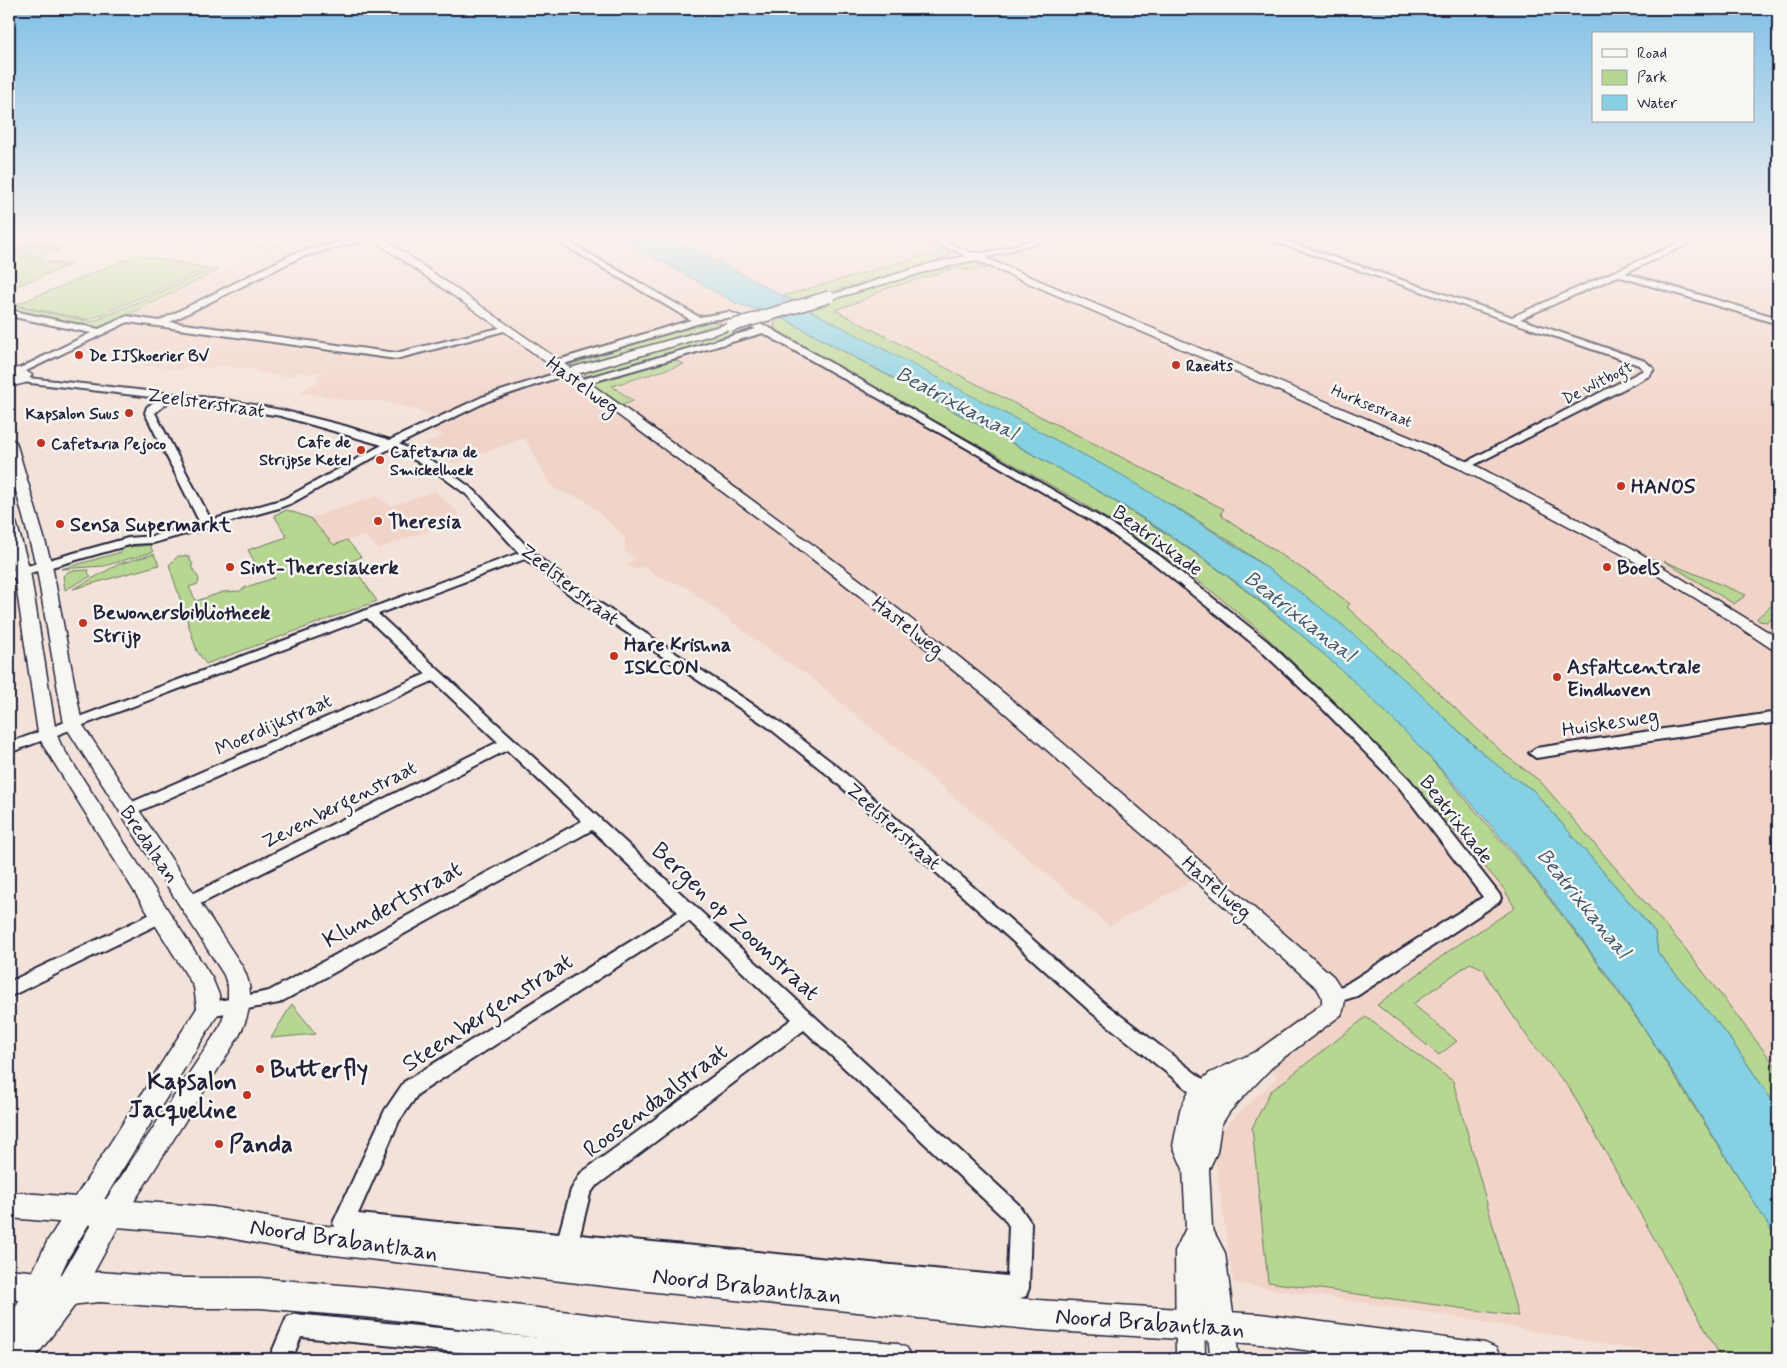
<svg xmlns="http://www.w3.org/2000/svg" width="1787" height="1368" viewBox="0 0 1787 1368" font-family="Mynerve,sans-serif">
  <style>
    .built { fill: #f1d4c8 }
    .green { fill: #b6d790; stroke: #6c7c66 }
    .water { fill: #83d1e2; stroke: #5c8b9f }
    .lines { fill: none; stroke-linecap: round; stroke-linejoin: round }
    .minor-casing { stroke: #22223b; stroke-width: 4 }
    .tertiary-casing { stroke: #22223b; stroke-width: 3 }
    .secondary-casing { stroke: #22223b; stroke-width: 3 }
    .minor { fill: #f6f6f2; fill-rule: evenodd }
    .tertiary { fill: #f6f6f2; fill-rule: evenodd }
    .secondary { fill: #f6f6f2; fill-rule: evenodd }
    .tertiary-bridge-casing { stroke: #22223b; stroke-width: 14; stroke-linecap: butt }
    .tertiary-bridge { stroke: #f6f6f2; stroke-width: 11 }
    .poi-dot { fill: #c8321e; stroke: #f6f6f2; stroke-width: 2 }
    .labels { text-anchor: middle; stroke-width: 5; stroke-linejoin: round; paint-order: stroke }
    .far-poi-label { font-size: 16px; font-weight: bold; fill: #22223b; stroke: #f6f6f2; text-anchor: start }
    .far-street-label { font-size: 16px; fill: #22223b; stroke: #f6f6f2 }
    .street-label { font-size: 20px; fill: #22223b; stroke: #f6f6f2 }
    .poi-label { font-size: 20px; font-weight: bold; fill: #22223b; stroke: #f6f6f2; text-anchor: start }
    .water-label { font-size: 21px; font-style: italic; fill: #3f576d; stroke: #f6f6f2 }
    .near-street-label { font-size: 24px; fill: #22223b; stroke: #f6f6f2 }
    .near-poi-label { font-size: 24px; font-weight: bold; fill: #22223b; stroke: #f6f6f2; text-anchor: start }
  </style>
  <rect width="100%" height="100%" fill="#f3e2d9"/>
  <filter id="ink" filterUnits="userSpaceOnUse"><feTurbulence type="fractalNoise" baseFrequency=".02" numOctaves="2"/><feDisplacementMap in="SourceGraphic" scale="10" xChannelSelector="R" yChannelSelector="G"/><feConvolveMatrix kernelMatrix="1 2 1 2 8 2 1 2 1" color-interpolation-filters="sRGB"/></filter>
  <g filter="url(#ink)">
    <g class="built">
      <polygon points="303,238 1778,238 1778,1359 1686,1359 1439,1314 1233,1283 1212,1138 1278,1077 1252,1051 1327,997 1196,879 1109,926 809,676 766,648 686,587 656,575 643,566 635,570 626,564 636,559 625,552 625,537 585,500 556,490 548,481 525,438 454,463 422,445 444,435 418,427 438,416 383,401 350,400 300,393 315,383 319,379 316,375 322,373 321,372 306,375 302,372 286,377 255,372 257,370 218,365 212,368 189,366 182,370 143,365 144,361 59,350 256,254"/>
      <polygon points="435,491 461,515 434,524 437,527 378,549 365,535 334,545 310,518 377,496 391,506"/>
    </g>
    <g class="green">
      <polygon points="9,238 50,238 11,252 9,252"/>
      <polygon points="54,238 86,238 58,249 36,245"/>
      <polygon points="214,238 302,238 269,248"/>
      <path d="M909 238C924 238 937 244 949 252L950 255 934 262 796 302 783 296 940 251Z"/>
      <polygon points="32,246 60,250 41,258 13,253"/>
      <polygon points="9,254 70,265 9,289"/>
      <polygon points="137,255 208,268 89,320 15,305"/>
      <path d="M973 262 988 268C981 270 963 270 956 268L885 289 861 301 835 310 990 391 1224 509 1221 513 1222 516 1321 581 1350 604 1347 607 1505 755 1540 781 1684 947 1778 1069V1109L1726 1033 1658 953 1655 932 1533 790 1510 776 1486 756 1440 714 1282 579 1236 545 1186 513 806 308 918 274Z"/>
      <polygon points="212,269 218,270 103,328 9,309 9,305 92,322"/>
      <polygon points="775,317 784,319 1087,484 1176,540 1227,576 1297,631 1352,679 1418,744 1533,878 1584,944 1649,1036 1777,1238 1778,1359 1722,1359 1570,1089 1531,1042 1490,982 1484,969 1470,963 1413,1004 1457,1041 1439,1055 1377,1005 1450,950 1515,908 1504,889 1410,779 1303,672 1259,630 1215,594 1160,553 1079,501 774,331"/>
      <polygon points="708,320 722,323 576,367 569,365"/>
      <polygon points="731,329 734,335 729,337 592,376 584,375 585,373"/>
      <polygon points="674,360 684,364 612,386 633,401 621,406 592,386 594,381"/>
      <polygon points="287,510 310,518 334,545 347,540 361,557 350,562 377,601 206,664 197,651 169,565 178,556 188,556 193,565 191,566 199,579 198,584 189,587 196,601 223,592 240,591 246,587 274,578 266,563 257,566 248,550 287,537 274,515"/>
      <polygon points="150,545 153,552 104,566 61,569 121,552 120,548"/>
      <polygon points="154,554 159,565 73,589 119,564"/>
      <polygon points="1664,561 1746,595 1734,604"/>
      <polygon points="89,570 88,573 91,576 65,590 63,576 69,571"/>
      <polygon points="1778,600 1778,615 1767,622 1759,621 1757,618"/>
      <polygon points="292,1004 316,1034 271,1038"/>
      <polygon points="1366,1017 1453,1081 1518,1316 1268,1282 1252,1128 1270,1092"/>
    </g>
    <path class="water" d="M620 238H673L1122 475C1198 521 1273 568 1341 624 1367 646 1393 669 1418 692 1455 727 1489 764 1533 790L1655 932 1658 953 1726 1033 1778 1109V1241C1728 1160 1679 1078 1625 1000 1509 833 1372 679 1206 560 1136 510 1060 469 985 428 918 391 851 355 784 319L736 303Z"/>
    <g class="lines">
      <defs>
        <g id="minor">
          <polygon points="357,238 371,238 301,257 170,322 396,353 508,326 512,329 396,359 128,322 20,374 12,372 91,333 9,316 9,310 99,329 127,316 159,321 295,253"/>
          <polygon points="552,238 562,238 699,317 729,312 768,327 1105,520 1160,556 1267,641 1332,702 1409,779 1499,894 1501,898 1499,902 1357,996 1334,1003 1328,1001 1325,996 1328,991 1345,985 1483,897 1399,787 1322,708 1257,647 1152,562 1097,524 993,463 763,333 582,385 576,385 576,381 756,329 728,318 710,320 557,366 551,366 551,362 691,320"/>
          <polygon points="1264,238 1276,238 1512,317 1690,238 1701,238 1625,273 1778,318 1778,324 1618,276 1520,319 1645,361 1654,369 1649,376 1466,469 1462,468 1462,464 1644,370 1639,365"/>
          <path d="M563 371 571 373 488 401 399 444 440 465 475 491 531 551 577 588 778 721 838 767 1103 1002 1216 1089 1219 1095 1216 1101 1209 1103 1202 1101 1091 1012 828 775 768 727 569 594 525 559 378 614 1018 1204 1031 1223 1029 1288 1026 1296 1018 1299 344 1233 337 1230 333 1223 385 1110 404 1082 678 912 592 830 279 1003 209 1016 203 1014 200 1009 203 1004 269 991 582 821 507 750 194 907 188 909 182 907 180 903 182 899 498 742 433 681 133 814H123L120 810 123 806 426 674 367 618 9 753V743L519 553 467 495 432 469 391 448 292 503 279 508 153 543 133 544 9 579V571L128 538 153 536 200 523 145 413 147 407 160 398 22 382 17 379 19 377 220 399 281 410 345 426 390 440 482 397ZM172 399 281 416 382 445 284 499 211 520 155 413ZM689 921 792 1019 581 1173 571 1190 559 1234 358 1214 399 1121 418 1094ZM804 1030 1004 1218 1009 1226 1007 1276 580 1235 590 1194 595 1187Z"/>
          <polygon points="1778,712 1778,722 1536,758 1529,753 1536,748"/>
          <polygon points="159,910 165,911 167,916 165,921 9,997 9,982"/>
          <polygon points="295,1314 644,1348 652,1351 655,1359 530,1359 301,1337 292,1359 269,1359 287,1317"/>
        </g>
        <g id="tertiary">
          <path d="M371 238H383L570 368 727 324H735V328L577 374C720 477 865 579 1001 691 1113 784 1222 881 1333 976 1342 989 1349 999 1341 1015L1275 1064 1230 1111 1221 1125 1217 1152 1209 1169 1212 1228 1225 1253 1239 1359H1211L1204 1309 1205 1359H1176L1175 1251 1186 1228 1183 1169 1173 1146 1180 1110 1190 1089 1210 1073 1257 1051 1322 1004V997L1317 988 989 699 907 633 788 540 504 331Z"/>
          <path d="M926 238C946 238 967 254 978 253 1003 252 1025 238 1052 238L986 258 1471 463 1630 547 1778 638V650L1772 649 1697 599 1620 553 1461 469 975 260 935 269 829 300 824 297 929 264 965 256Z"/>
          <polygon points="21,368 32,375 25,383 9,387 9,379 18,376 9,377 9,369"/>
          <path d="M9 438 16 442 52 565 82 724 242 966C255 990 251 1012 239 1036L121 1222 79 1300 34 1359H9V1321L48 1240 197 1008 194 987 43 745 38 733 14 571 9 550V518L16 522 30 571 56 733 61 745 212 978 219 995 221 1009 68 1258 55 1286 103 1204 221 1025 228 1000V987L224 975 64 724 36 565 9 465Z"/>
        </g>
        <g id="secondary">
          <polygon points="9,1192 213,1207 299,1223 665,1263 1038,1300 1260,1314 1485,1343 1496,1348 1501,1359 1371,1359 1260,1344 1038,1330 665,1293 299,1251 213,1235 9,1218"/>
          <polygon points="9,1269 69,1275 100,1272 178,1278 260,1278 386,1289 649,1322 896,1343 907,1348 912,1359 725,1359 649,1352 386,1319 260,1308 178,1308 100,1302 69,1305 9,1299"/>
        </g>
      </defs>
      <use href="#minor" class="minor-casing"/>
      <use href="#tertiary" class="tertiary-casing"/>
      <use href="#secondary" class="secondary-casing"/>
      <use href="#minor" class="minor"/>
      <use href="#tertiary" class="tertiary"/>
      <use href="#secondary" class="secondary"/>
      <defs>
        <polyline id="tertiary-bridge" points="731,326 829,297"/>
      </defs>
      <use href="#tertiary-bridge" class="tertiary-bridge-casing"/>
      <use href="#tertiary-bridge" class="tertiary-bridge"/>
    </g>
  </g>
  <linearGradient id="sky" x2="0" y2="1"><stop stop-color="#7fc0e6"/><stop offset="0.55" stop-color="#faf2ee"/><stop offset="1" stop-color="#faf2ee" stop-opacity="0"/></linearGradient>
  <rect width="1787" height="430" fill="url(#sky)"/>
  <g class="poi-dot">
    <circle cx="79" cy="355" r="5"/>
    <circle cx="1176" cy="365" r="5"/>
    <circle cx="129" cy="413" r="5"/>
    <circle cx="41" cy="443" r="5"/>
    <circle cx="361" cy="450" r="5"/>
    <circle cx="380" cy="460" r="5"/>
    <circle cx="1621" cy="486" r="5"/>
    <circle cx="378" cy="521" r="5"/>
    <circle cx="60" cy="524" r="5"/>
    <circle cx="230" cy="567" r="5"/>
    <circle cx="1607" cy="567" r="5"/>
    <circle cx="83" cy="623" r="5"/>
    <circle cx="614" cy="656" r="5"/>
    <circle cx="1557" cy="677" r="5"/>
    <circle cx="260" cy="1069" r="5"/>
    <circle cx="247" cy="1095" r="5"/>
    <circle cx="219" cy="1144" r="5"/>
  </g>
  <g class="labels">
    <g class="far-poi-label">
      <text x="89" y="361">De IJSkoerier BV</text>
      <text x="1186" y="371">Raedts</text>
      <text x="119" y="419" text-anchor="end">Kapsalon Suus</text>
      <text x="351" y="447" text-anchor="end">Cafe de<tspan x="351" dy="18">Strijpse Ketel</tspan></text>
      <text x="51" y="449">Cafetaria Pejoco</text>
      <text x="390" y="457">Cafetaria de<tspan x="390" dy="18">Smickelhoek</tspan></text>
    </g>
    <g class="far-street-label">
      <text transform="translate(1597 382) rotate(-27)" y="6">De Witbogt</text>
      <text transform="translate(1372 405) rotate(23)" y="6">Hurksestraat</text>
    </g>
    <g class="street-label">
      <text transform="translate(583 385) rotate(36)" y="7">Hastelweg</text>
      <text transform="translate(206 402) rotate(8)" y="7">Zeelsterstraat</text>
      <text transform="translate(1158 540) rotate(36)" y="7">Beatrixkade</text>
      <text transform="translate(570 584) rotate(38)" y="7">Zeelsterstraat</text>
      <text transform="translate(908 626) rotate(38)" y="7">Hastelweg</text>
      <text transform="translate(1610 722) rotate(-9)" y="7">Huiskesweg</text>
      <text transform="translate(273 724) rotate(-24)" y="7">Moerdijkstraat</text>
      <text transform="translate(339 804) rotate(-27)" y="7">Zevenbergenstraat</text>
      <text transform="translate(1457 819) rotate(52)" y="7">Beatrixkade</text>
      <text transform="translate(894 826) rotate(42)" y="7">Zeelsterstraat</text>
      <text transform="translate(150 844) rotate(56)" y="7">Bredalaan</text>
      <text transform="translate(1217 887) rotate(41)" y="7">Hastelweg</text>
    </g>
    <g class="poi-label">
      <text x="1631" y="493">HANOS</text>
      <text x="388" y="528">Theresia</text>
      <text x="70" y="531">Sensa Supermarkt</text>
      <text x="240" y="574">Sint-Theresiakerk</text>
      <text x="1617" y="574">Boels</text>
      <text x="93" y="619">Bewonersbibliotheek<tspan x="93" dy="23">Strijp</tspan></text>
      <text x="624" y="651">Hare Krishna<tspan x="624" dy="23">ISKCON</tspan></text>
      <text x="1567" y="673">Asfaltcentrale<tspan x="1567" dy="23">Eindhoven</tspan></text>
    </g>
    <g class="water-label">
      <text transform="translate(957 403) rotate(28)" y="7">Beatrixkanaal</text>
      <text transform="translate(1300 616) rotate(38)" y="7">Beatrixkanaal</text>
      <text transform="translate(1584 903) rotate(51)" y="7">Beatrixkanaal</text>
    </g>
    <g class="near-street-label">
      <text transform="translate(392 904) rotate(-29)" y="8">Klundertstraat</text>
      <text transform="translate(736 921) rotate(43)" y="8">Bergen op Zoomstraat</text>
      <text transform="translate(487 1012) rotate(-33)" y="8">Steenbergenstraat</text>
      <text transform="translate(655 1100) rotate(-37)" y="8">Roosendaalstraat</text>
      <text transform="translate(344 1239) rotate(8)" y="8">Noord Brabantlaan</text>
      <text transform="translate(747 1285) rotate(6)" y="8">Noord Brabantlaan</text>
      <text transform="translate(1150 1322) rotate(4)" y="8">Noord Brabantlaan</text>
    </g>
    <g class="near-poi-label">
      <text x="270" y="1077">Butterfly</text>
      <text x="237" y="1089" text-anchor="end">Kapsalon<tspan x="237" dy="28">Jacqueline</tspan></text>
      <text x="229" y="1152">Panda</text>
    </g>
  </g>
  <rect width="1787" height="1368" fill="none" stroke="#f6f6f2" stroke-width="30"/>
  <rect x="15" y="15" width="1757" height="1338" fill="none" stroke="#22223b" stroke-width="2" filter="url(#ink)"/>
  <rect x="1592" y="32" width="162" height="90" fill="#f6f6f2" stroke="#a1a1a9"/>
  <rect x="1602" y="49" width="25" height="8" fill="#f6f6f2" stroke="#a1a1a9"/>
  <text x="1637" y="58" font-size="15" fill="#22223b">Road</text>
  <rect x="1602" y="70" width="25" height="15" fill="#b6d790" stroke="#a1a1a9"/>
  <text x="1637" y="82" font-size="15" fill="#22223b">Park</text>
  <rect x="1602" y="95" width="25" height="15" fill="#83d1e2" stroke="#a1a1a9"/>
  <text x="1637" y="108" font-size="15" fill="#22223b">Water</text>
</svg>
